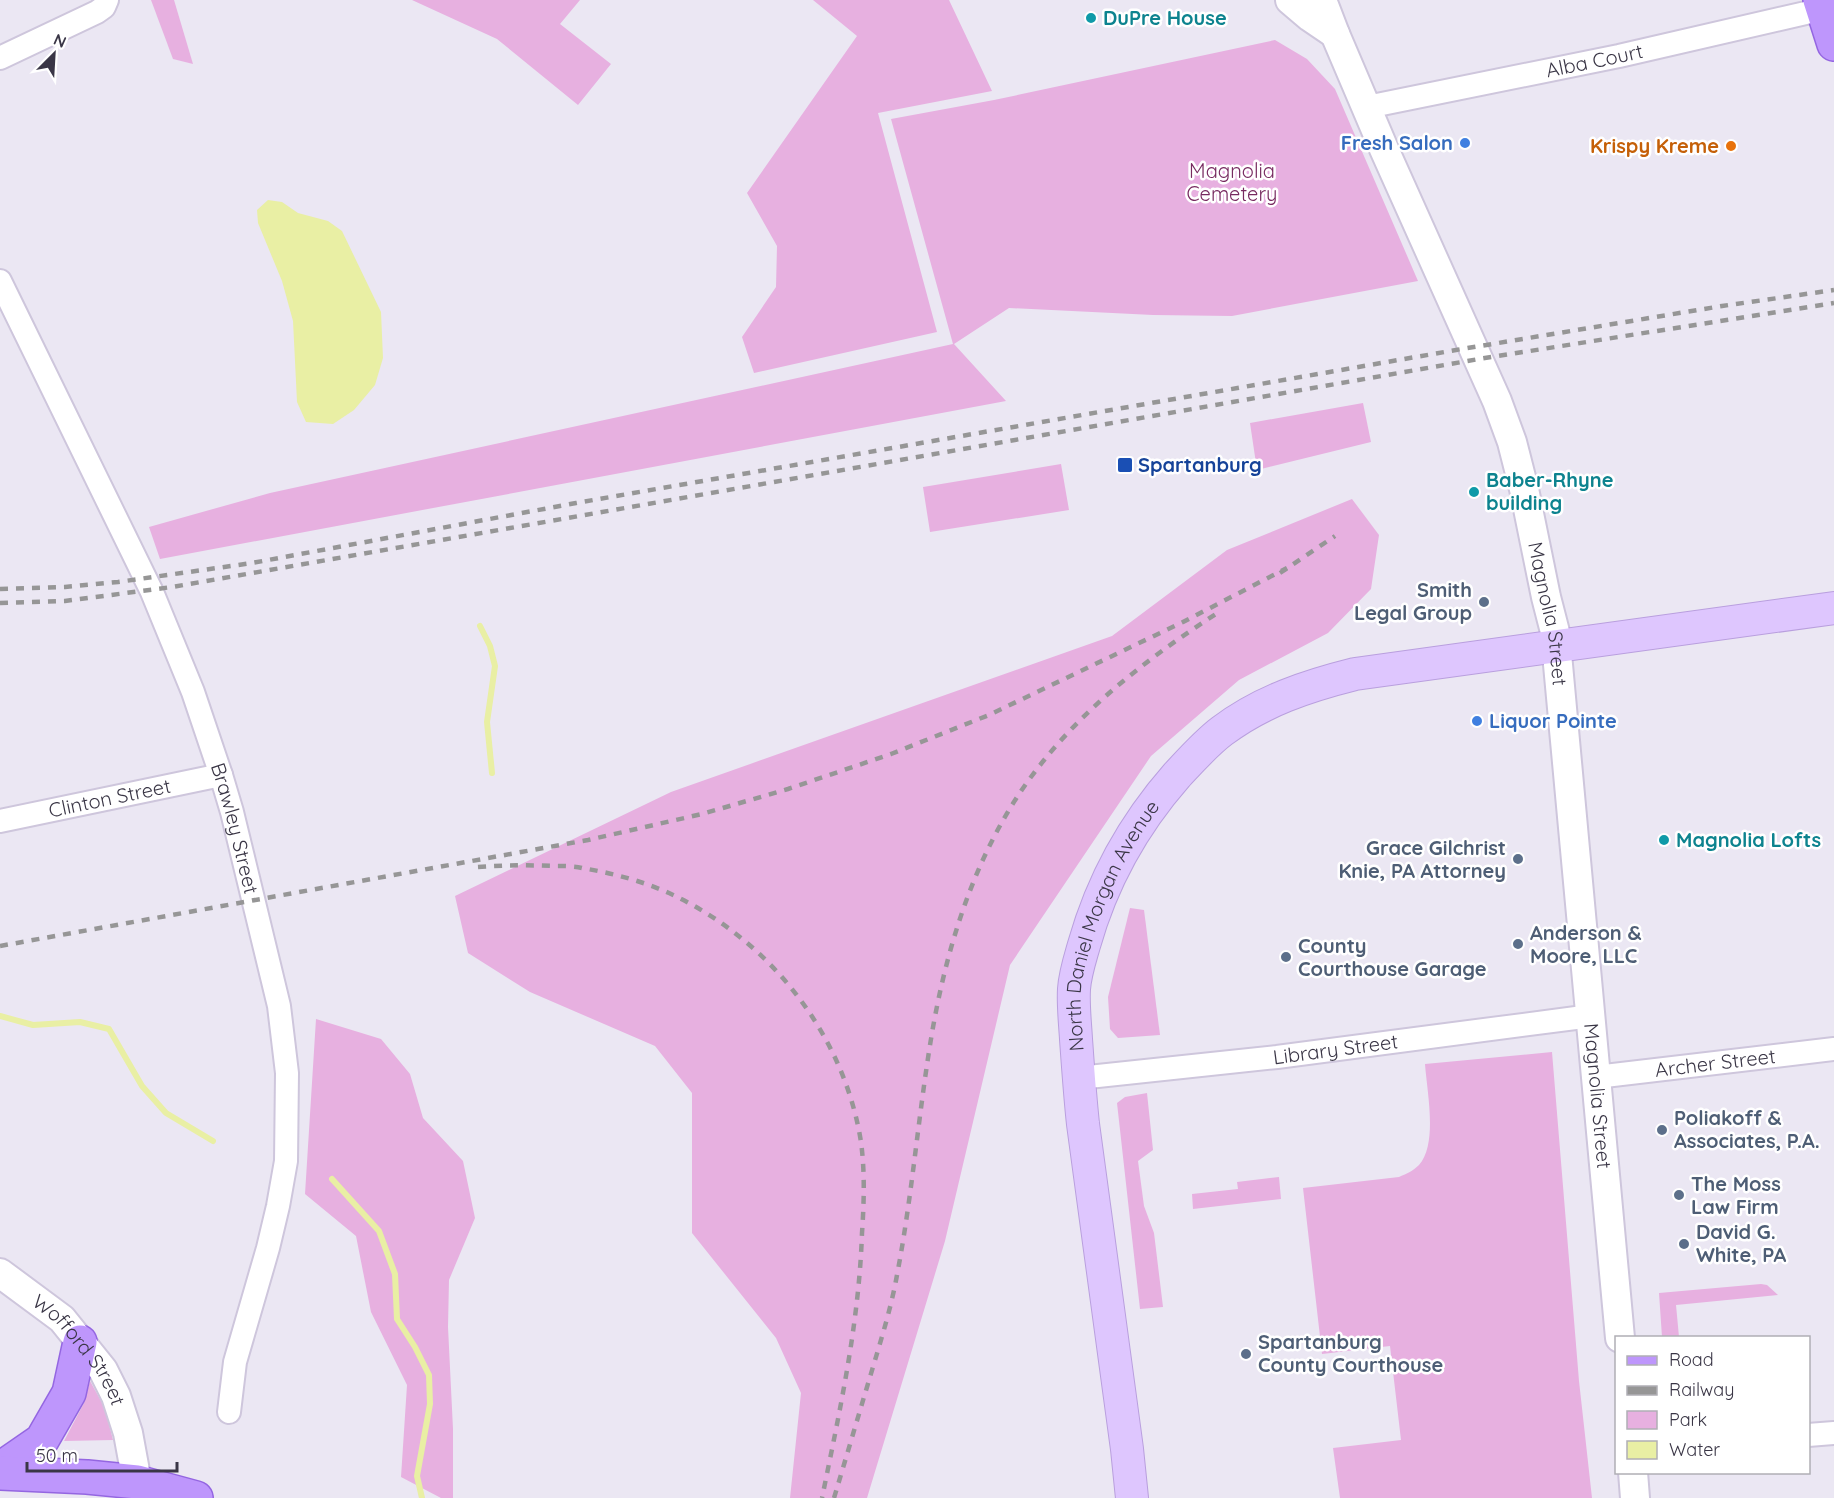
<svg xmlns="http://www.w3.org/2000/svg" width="1834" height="1498" viewBox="0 0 1834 1498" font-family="Quicksand,sans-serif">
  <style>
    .green { fill: #e7b0e0 }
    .water { fill: #e9efa4 }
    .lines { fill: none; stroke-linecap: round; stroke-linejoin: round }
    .stream { stroke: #e9efa4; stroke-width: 6 }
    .minor-casing { stroke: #cec6dc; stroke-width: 26 }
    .tertiary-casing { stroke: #cec6dc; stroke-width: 32 }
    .secondary-casing { stroke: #b99fde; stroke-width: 34 }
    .primary-casing { stroke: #9466e1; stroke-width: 36 }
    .minor { stroke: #fff; stroke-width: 22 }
    .tertiary { stroke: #fff; stroke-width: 28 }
    .secondary { stroke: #dec6fe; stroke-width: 32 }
    .primary { stroke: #be96fc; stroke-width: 33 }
    .rail { stroke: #969696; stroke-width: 4.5; stroke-dasharray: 8 8; stroke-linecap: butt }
    .culture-dot { fill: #0f9aa8; stroke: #fff; stroke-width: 2 }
    .shop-dot { fill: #3f7fe0; stroke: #fff; stroke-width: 2 }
    .food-dot { fill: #e8710a; stroke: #fff; stroke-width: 2 }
    .transit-dot { fill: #1a4fb4; stroke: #fff; stroke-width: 2 }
    .service-dot { fill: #5c6f8a; stroke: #fff; stroke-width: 2 }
    .labels { text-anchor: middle; stroke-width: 5; stroke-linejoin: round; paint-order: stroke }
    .culture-label { font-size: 20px; font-weight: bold; fill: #0d838f; stroke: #fff; text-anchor: start }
    .street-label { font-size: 20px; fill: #3a3646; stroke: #fff }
    .shop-label { font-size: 20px; font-weight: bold; fill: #366cbe; stroke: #fff; text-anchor: end }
    .food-label { font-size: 20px; font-weight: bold; fill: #c56008; stroke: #fff; text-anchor: end }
    .park-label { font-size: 20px; fill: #772a60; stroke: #fff }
    .transit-label { font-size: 20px; font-weight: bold; fill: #164399; stroke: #fff; text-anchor: start }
    .service-label { font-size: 20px; font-weight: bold; fill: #4e5e75; stroke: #fff; text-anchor: start }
  </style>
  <rect width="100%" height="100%" fill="#ebe7f3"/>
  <g class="green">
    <polygon points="151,0 174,0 193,64 173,59"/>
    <polygon points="412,0 580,0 560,24 611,64 578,105 497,39"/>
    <polygon points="813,0 949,0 992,91 878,113 937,332 754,373 742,337 776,287 777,246 747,193 857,36"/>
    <polygon points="1275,40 1307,59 1335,89 1418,281 1232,316 1153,315 1009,308 954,344 1006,401 160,559 149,527 270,493 953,344 891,119 994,100"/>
    <polygon points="1363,403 1371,442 1257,470 1250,423"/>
    <polygon points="1061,464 1069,510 930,532 923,487"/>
    <polygon points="1352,499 1379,535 1371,589 1328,633 1239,680 1151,756 1010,965 945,1241 867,1498 790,1498 801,1393 776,1338 692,1233 692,1093 655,1046 530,992 468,953 455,896 671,792 1112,636 1227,550"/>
    <polygon points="1130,908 1144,910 1160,1035 1118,1038 1110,1029 1108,997"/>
    <polygon points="316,1019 381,1039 410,1074 423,1118 463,1161 475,1218 449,1280 448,1327 453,1429 453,1498 441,1498 401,1477 407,1385 371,1312 356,1236 305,1194"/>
    <path d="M1552 1052 1579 1381 1592 1498H1340L1333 1448 1401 1440 1390 1346 1322 1354 1303 1188 1399 1177C1406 1174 1413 1171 1419 1165 1438 1143 1427 1092 1425 1064Z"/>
    <polygon points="1147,1093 1153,1150 1138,1161 1144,1206 1154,1233 1163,1307 1140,1309 1117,1103 1125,1097"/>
    <polygon points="1279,1177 1281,1199 1193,1209 1192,1194 1238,1189 1237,1182"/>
    <polygon points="1761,1284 1767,1285 1778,1295 1676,1305 1679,1337 1662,1337 1659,1293"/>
    <polygon points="90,1381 105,1408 113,1440 64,1441 84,1403"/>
  </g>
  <polygon class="water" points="268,200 282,202 298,213 328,221 342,231 381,312 383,358 375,385 354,410 333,424 306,422 297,402 293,321 282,281 258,223 257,210"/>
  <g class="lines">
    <g class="stream">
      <polyline points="480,626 490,646 495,666 487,722 492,773"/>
      <polyline points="0,1016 33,1025 80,1022 109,1029 142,1086 166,1113 213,1141"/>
      <polyline points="332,1179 379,1231 395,1274 397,1319 415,1347 429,1375 430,1404 417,1476 422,1498"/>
    </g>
    <defs>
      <g id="minor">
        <polyline points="0,58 97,12 104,7 107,0"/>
        <path id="s1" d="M1367 107 1619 56 1823 9"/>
        <path id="s2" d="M0 281 152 592 193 692 221 775 232 812 279 1006 287 1073 286 1161 278 1206 268 1248 235 1362 229 1412"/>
        <path id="s3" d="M0 821 221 775"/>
        <path id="s4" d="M1596 1077 1834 1049"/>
        <path id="s5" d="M1079 1078 1277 1057 1591 1016"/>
        <polyline points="1808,1435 1834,1433"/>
      </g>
      <g id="tertiary">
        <polyline points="1290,0 1310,17 1335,34"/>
        <path id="s6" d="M1322 0 1335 34 1384 149 1497 401 1512 442 1524 489 1546 597 1555 632 1620 1338"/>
        <path id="s7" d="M0 1273 62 1319 103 1370 116 1396 128 1433 137 1482"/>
        <polyline points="1633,1472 1635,1498"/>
      </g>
      <g id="secondary">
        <path id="s8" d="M1132 1498 1127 1449 1083 1124C1080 1096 1078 1067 1076 1039 1075 1022 1073 1005 1074 989 1075 974 1080 959 1084 945 1102 881 1133 825 1177 775 1191 760 1206 743 1222 731 1262 701 1307 686 1355 674L1834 608"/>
      </g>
      <g id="primary">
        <polyline points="1820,0 1834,44"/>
        <polyline points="0,1469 42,1440 69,1393 80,1342"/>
        <polyline points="0,1473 87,1477 137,1482 196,1498"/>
      </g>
    </defs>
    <use href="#minor" class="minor-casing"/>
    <use href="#tertiary" class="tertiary-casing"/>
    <use href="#secondary" class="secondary-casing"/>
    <use href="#primary" class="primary-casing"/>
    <use href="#minor" class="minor"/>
    <use href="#tertiary" class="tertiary"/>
    <use href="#secondary" class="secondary"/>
    <use href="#primary" class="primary"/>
    <g class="rail">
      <polyline points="1280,573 1335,536"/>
      <polyline points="0,589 65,587 118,582 252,563 576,503 1456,350 1722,306 1834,290"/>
      <polyline points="0,603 65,601 172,587 1479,359 1834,303"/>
      <path d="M478 867C504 865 529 865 555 866 564 866 574 866 582 868 612 873 642 881 669 893 769 939 844 1034 861 1142 865 1172 864 1203 862 1233 859 1323 840 1410 822 1498"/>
      <polyline points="0,946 588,840 702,814 788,789 891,754 989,715 1183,622 1287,568"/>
      <path d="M834 1498C846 1458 858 1417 870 1377 880 1343 891 1309 897 1275 912 1197 918 1118 931 1039 946 948 975 853 1031 777 1081 709 1149 657 1219 612"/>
    </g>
  </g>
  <g class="culture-dot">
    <circle cx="1091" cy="18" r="6"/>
    <circle cx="1474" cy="492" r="6"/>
    <circle cx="1664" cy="840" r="6"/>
  </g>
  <g class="shop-dot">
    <circle cx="1465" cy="143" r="6"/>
    <circle cx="1477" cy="721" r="6"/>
  </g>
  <circle class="food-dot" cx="1731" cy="146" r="6"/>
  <rect class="transit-dot" x="1117" y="457" width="16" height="16" rx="3"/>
  <g class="service-dot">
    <circle cx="1484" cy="602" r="6"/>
    <circle cx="1518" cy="859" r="6"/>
    <circle cx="1518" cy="944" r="6"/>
    <circle cx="1286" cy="957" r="6"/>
    <circle cx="1662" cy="1130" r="6"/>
    <circle cx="1679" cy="1195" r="6"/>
    <circle cx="1684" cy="1244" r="6"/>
    <circle cx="1246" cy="1354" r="6"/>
  </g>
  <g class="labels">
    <g class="culture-label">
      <text x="1103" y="25">DuPre House</text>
      <text x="1486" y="487">Baber-Rhyne<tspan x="1486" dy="23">building</tspan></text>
      <text x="1676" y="847">Magnolia Lofts</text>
    </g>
    <g class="street-label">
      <text dy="7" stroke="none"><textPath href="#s1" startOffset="232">Alba Court</textPath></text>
      <text dy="7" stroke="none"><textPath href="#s6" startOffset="657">Magnolia Street</textPath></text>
      <text dy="7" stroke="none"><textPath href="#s3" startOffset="112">Clinton Street</textPath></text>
      <text dy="7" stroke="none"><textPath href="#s2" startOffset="597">Brawley Street</textPath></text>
      <text dy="7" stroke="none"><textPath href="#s8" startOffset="584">North Daniel Morgan Avenue</textPath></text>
      <text dy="7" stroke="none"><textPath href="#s5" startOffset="258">Library Street</textPath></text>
      <text dy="7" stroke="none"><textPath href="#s4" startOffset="120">Archer Street</textPath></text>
      <text dy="7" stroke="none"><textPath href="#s6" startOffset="1142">Magnolia Street</textPath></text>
      <text dy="7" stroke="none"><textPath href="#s7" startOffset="112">Wofford Street</textPath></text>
    </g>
    <g class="shop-label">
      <text x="1453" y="150">Fresh Salon</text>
      <text x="1489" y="728" text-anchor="start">Liquor Pointe</text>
    </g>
    <g class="food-label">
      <text x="1719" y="153">Krispy Kreme</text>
    </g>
    <g class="park-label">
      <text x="1232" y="178">Magnolia<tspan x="1232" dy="23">Cemetery</tspan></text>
    </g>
    <g class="transit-label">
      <text x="1138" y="472">Spartanburg</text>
    </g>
    <g class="service-label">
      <text x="1472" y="597" text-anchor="end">Smith<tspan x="1472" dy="23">Legal Group</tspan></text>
      <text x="1506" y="855" text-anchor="end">Grace Gilchrist<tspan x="1506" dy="23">Knie, PA Attorney</tspan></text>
      <text x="1530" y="940">Anderson &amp;<tspan x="1530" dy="23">Moore, LLC</tspan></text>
      <text x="1298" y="953">County<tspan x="1298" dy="23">Courthouse Garage</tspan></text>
      <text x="1674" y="1125">Poliakoff &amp;<tspan x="1674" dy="23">Associates, P.A.</tspan></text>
      <text x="1691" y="1191">The Moss<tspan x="1691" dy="23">Law Firm</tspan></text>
      <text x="1696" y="1239">David G.<tspan x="1696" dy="23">White, PA</tspan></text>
      <text x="1258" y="1349">Spartanburg<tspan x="1258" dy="23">County Courthouse</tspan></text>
    </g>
  </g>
  <rect x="1615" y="1336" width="195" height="138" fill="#ffffff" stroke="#b0afb5" stroke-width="1.5"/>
  <rect x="1627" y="1356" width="30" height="9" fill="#be96fc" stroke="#b0afb5" stroke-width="1.5"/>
  <text x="1669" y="1366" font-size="18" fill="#3a3646">Road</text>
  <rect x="1627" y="1386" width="30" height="9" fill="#969696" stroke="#b0afb5" stroke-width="1.5"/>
  <text x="1669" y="1396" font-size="18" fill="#3a3646">Railway</text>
  <rect x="1627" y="1411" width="30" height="18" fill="#e7b0e0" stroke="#b0afb5" stroke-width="1.5"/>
  <text x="1669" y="1426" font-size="18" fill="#3a3646">Park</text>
  <rect x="1627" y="1441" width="30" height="18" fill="#e9efa4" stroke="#b0afb5" stroke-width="1.5"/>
  <text x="1669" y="1456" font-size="18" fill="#3a3646">Water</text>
  <g transform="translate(54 54) rotate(24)" stroke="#ffffff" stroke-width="4.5" paint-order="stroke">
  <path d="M0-4.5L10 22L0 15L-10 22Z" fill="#3a3646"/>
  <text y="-9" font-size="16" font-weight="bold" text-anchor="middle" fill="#3a3646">N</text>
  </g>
  <path d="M27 1462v9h150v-9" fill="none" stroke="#3a3646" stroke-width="3"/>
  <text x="36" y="1462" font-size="18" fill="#3a3646" stroke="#ffffff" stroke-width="4.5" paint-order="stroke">50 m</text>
</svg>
